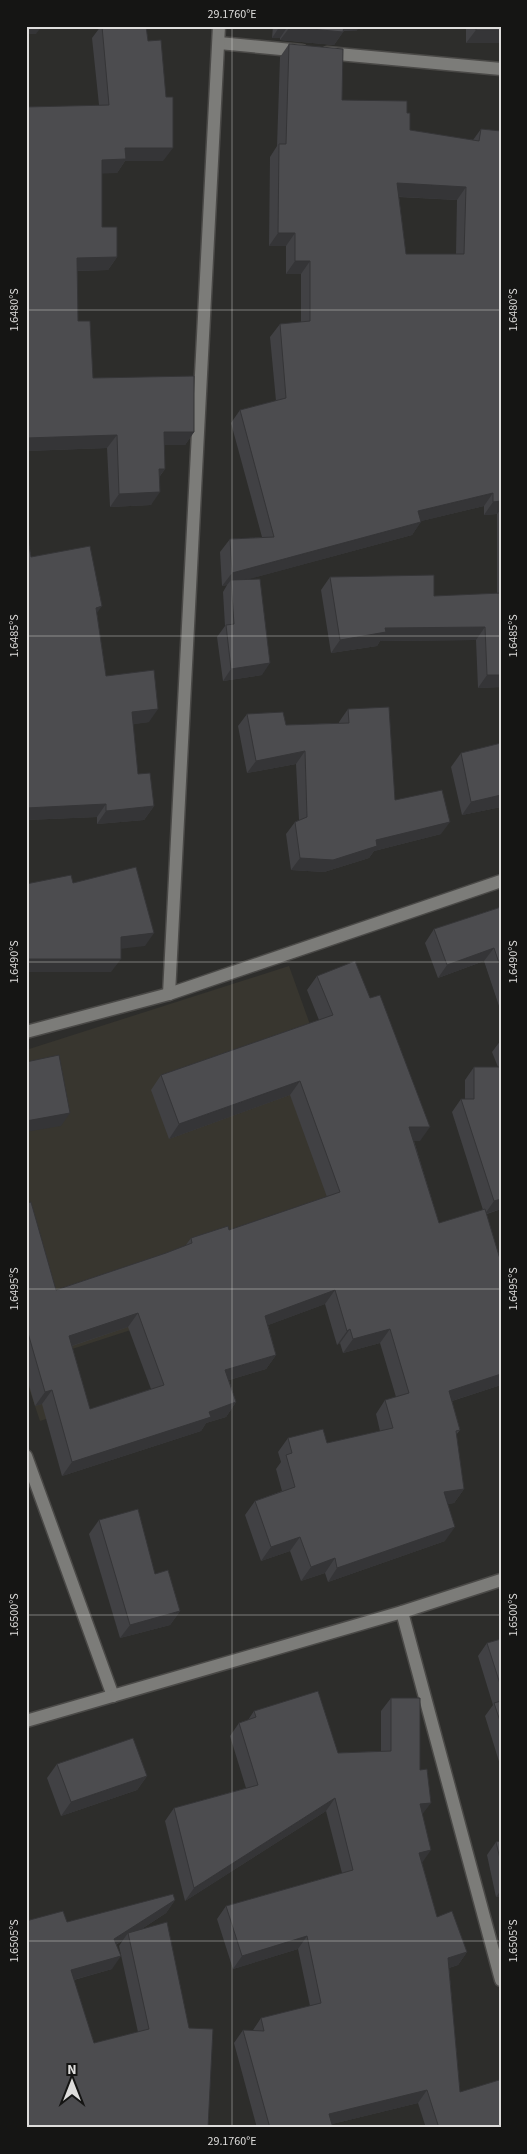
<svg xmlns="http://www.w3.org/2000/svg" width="527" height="2154" viewBox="0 0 527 2154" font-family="'Source Sans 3',sans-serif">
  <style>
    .built { fill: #38362f }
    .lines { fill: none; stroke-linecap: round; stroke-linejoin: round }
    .minor-casing { stroke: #4a4947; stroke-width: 15 }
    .minor { stroke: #7c7c79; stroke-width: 12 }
    .wall { fill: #414144; fill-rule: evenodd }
    .shaded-wall { fill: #353537 }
    .building { fill: #4c4c4f; stroke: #353537; fill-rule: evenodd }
    .ticks { fill: none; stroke: #dedddc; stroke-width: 1; stroke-opacity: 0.45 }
    .neatline { fill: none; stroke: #dedddc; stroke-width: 2 }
    .ticks-label { font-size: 12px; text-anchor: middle; fill: #dedddc }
  </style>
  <rect width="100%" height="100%" fill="#2d2d2b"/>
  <polygon class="built" points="289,966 368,1186 356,1257 66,1351 85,1406 40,1421 26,1379 26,1050"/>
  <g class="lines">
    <defs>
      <g id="minor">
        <polyline points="219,43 302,51"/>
        <polyline points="327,53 501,69"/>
        <polyline points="169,994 219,26"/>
        <polyline points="26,1032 169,994 501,881"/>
        <polyline points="26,1456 113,1696"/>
        <polyline points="402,1612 501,1980"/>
        <polyline points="26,1721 402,1612 501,1580"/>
      </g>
    </defs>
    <use href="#minor" class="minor-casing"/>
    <use href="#minor" class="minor"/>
  </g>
  <g class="wall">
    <polygon points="101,26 146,26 163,161 125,161 117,173 102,173 102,227 117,257 108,270 77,271 78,321 93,378 194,432 185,445 164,445 165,469 160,476 151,505 110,507 107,448 26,451 99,105 92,38"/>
    <polygon points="273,26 360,26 356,31 344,31 343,32 334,45 280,40 280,38 272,38"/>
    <rect x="466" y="26" width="35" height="17"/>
    <path d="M289 44 342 100 407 113 410 130 473 140 481 129 501 131V687L478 688 476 640 380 641 377 646 331 653 321 590 330 577 434 596 497 594V514L484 515V506L421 521 412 535 248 579 262 675 223 681 217 637 225 626 223 592 227 585 222 586 220 552 230 539 262 537 231 423 240 410 276 401 270 337 280 324 301 322V274H286V246H269L270 157 277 146 280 57ZM399 197 457 200 456 254H406Z"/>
    <polygon points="26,528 31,557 97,614 106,676 149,722 133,724 138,774 154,806 144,820 97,824 97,817 26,820"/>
    <polygon points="348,709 395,800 441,834 374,851 369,858 324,872 291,870 286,834 295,822 299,820 296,764 247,773 238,726 247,714 286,725 339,723 339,722"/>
    <polygon points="461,753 501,807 462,815 451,767"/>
    <polygon points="501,907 501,1012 484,961 438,978 425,943 434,929"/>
    <path d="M317 976 420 1141H414L439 1223 483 1210 452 1112 461 1099H465V1080L474 1067H498L492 1052 501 1040V1209L487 1214 501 1385 452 1401 460 1430 456 1435 464 1489 454 1503 448 1504 445 1541 328 1582 325 1573 301 1581 290 1551 261 1561 245 1515 255 1501 282 1491 276 1469 281 1462 278 1452 288 1438 327 1443 380 1431 376 1414 385 1400 396 1397 380 1343 343 1353 340 1343 337 1345 325 1304 268 1325 276 1355 266 1369 229 1380 236 1402 226 1417 206 1423 201 1431 62 1476 42 1404 35 1406 26 1375V1203L56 1290 166 1253 185 1246 191 1238 229 1230 327 1197 290 1095 169 1139 151 1090 161 1075 319 1020 307 990ZM128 1327 151 1389 90 1409 72 1346Z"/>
    <polygon points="99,1520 155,1574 180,1611 170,1625 120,1638 89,1534"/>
    <polygon points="501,1639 501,1768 485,1716 493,1705 478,1656 487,1643"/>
    <polygon points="391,1698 420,1770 422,1815 422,1863 437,1917 467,1952 458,1965 449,1968 460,2092 501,2128 426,2128 418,2103 332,2124 333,2128 257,2128 234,2043 243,2030 253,2030 261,2018 310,2006 298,1949 233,1969 217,1919 226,1906 342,1873 326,1811 185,1901 165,1821 174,1808 246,1788 230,1736 239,1723 248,1720 254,1711 338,1753 381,1751 381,1711"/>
    <polygon points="57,1764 147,1776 137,1790 61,1816 47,1778"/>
    <polygon points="501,1841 501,1896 496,1897 487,1855 496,1842"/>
    <path d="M175 1900 166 1913 140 1930 208 2128H26L67 1922ZM123 1940 119 1946 138 2032 94 2043 74 1980 112 1969 116 1945Z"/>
  </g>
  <g class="shaded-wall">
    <polygon points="26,26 42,26 36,34 26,34"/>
    <polygon points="280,26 288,26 280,38 272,38"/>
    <polygon points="337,26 360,26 356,31 334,30"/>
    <polygon points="290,27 343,32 334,45 280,40"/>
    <polygon points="476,30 501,30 501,43 466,43"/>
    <polygon points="125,148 173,148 163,161 125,161 117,173 93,174 102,160"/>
    <polygon points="397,183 466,187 457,200 388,196"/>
    <polygon points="278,233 295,233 286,246 269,246"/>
    <polygon points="117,257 108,270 67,271 77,258"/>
    <polygon points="295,261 310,261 301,274 286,274"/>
    <polygon points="164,432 194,432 185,445 154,445"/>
    <polygon points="117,435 107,448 26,451 26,438"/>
    <polygon points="159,469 165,469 155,482"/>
    <polygon points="160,492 151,505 110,507 119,494"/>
    <polygon points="493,493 484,506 409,524 418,511"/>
    <polygon points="501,501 501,509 497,514 484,515 493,502"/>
    <polygon points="421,522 412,535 231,584 231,580 227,585 222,586 232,573"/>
    <polygon points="102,606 92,620 96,608"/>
    <polygon points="485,627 476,640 380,641 377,646 331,653 340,640 385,628"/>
    <polygon points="270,663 262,675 223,681 231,669"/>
    <polygon points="487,675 501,675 501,687 478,688"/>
    <polygon points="158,709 149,722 123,726 132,712"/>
    <polygon points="305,751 296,764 247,773 256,761"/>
    <polygon points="501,795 501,807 462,815 471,802"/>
    <polygon points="106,804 97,817 26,820 26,808"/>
    <polygon points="154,806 144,820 97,824 106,811"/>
    <polygon points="450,822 441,834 374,851 369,858 324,872 291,870 300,858"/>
    <polygon points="154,933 145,946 111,950 121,937"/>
    <polygon points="494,948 484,961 438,978 447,965"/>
    <polygon points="26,959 121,959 111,972 26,972"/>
    <polygon points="300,1081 290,1095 169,1139 179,1124"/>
    <polygon points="70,1113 61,1126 26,1132 26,1121"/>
    <polygon points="409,1127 430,1127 420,1141 399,1141"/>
    <polygon points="501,1199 501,1209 485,1214 494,1201"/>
    <polygon points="335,1290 325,1304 255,1330 265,1316"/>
    <polygon points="138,1313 128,1327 59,1350 69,1336"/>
    <polygon points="350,1329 340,1343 337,1345 347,1331"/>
    <polygon points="390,1329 380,1343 343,1353 353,1339"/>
    <polygon points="276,1355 266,1369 215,1384 225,1370"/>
    <polygon points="501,1374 501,1385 439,1405 449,1391"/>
    <polygon points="52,1390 42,1404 35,1406 45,1392"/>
    <polygon points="236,1402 226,1417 206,1423 201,1431 62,1476 72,1462"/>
    <polygon points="464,1489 454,1503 434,1506 444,1492"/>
    <polygon points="455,1527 445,1541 328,1582 337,1568"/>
    <polygon points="300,1537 290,1551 261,1561 271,1547"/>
    <polygon points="335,1558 325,1573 301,1581 311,1567"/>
    <polygon points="180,1611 170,1625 120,1638 130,1625"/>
    <polygon points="147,1776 137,1790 61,1816 71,1802"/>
    <polygon points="335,1798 326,1811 185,1901 194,1888"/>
    <polygon points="431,1803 421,1816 420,1804"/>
    <polygon points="431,1850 422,1863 410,1866 419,1853"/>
    <polygon points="501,1890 501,1896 496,1897"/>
    <polygon points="175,1900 166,1913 129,1937 128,1933 123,1940 104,1952 114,1939"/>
    <polygon points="307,1936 298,1949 233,1969 242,1956"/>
    <polygon points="467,1952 458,1965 439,1971 448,1958"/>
    <polygon points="121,1956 112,1969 62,1983 71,1970"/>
    <polygon points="427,2090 418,2103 320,2127 329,2114"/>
  </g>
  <g class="building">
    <polygon points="102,26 146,26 148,41 161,40 166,97 173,97 173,148 125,148 126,159 102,160 102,227 117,227 117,257 77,258 78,321 90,321 93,378 194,376 194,432 164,432 165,469 159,469 160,492 119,494 117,435 26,438 26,107 109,105"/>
    <polygon points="290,26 344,26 343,32 290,27"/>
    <rect x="476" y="26" width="25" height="4"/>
    <path d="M289 44 343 49 342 100 407 101V113H410V130L479 141 481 129 501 131V501L493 502V493L418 511 421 522 232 573 230 539 274 537 240 410 286 398 280 324 310 321V261H295V233H278L279 144H286ZM397 183 466 187 464 254H406Z"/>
    <polygon points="26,528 31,557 90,546 102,606 96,608 106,676 154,670 158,709 132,712 138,774 150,773 154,806 106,811 106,804 26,808"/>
    <polygon points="434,575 434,596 501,593 501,675 487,675 485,627 385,628 386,632 340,640 330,577"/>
    <polygon points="260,579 270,663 231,669 226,625 234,624 231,580"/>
    <polygon points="389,707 395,800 442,790 450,822 376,840 377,846 333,860 300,858 295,822 307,817 305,751 256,761 247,714 283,712 286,725 349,723 348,709"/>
    <polygon points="501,743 501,795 471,802 461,753"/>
    <polygon points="136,867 154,933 121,937 121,959 26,959 26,884 71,875 73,883"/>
    <polygon points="501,907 501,969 494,948 447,965 434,929"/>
    <path d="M355 961 370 998 380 995 430 1127H409L439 1223 485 1209 500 1259H501V1374L449 1391 460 1430 456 1431 464 1489 444 1492 455 1527 337 1568 335 1558 311 1567 300 1537 271 1547 255 1501 295 1487 286 1455 292 1453 288 1438 323 1429 327 1443 393 1428 385 1400 409 1393 390 1329 353 1339 350 1329 347 1331 335 1290 265 1316 276 1355 225 1370 236 1402 209 1412 211 1417 72 1462 52 1390 45 1392 26 1326V1203L31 1202 56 1290 166 1253 192 1243 191 1238 228 1226 229 1230 340 1192 300 1081 179 1124 161 1075 333 1015 317 976ZM138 1313 164 1385 90 1409 69 1336Z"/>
    <polygon points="59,1055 70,1113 26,1121 26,1062"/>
    <polygon points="474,1067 501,1067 501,1199 494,1201 461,1099 474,1099"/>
    <polygon points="138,1509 155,1574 168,1570 180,1611 130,1625 99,1520"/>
    <polygon points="501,1639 501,1687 487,1643"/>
    <polygon points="318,1691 338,1753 391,1751 391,1698 420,1698 420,1770 427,1769 431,1803 420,1804 431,1850 419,1853 437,1917 452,1911 467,1952 448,1958 460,2092 499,2080 501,2085 501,2128 439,2128 427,2090 329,2114 333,2128 270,2128 243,2030 264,2031 261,2018 321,2003 307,1936 242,1956 226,1906 353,1870 335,1798 194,1888 174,1808 258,1785 239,1723 256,1717 254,1711"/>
    <polygon points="501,1701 501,1724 494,1703"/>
    <polygon points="133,1738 147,1776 71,1802 57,1764"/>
    <polygon points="501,1841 501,1863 496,1842"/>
    <polygon points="173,1894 175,1900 114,1939 121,1956 71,1970 94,2043 149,2029 128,1933 167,1922 189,2028 213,2029 208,2128 26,2128 26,1921 63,1911 67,1922"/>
  </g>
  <path class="ticks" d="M232 26V2128M26 310H501M26 636H501M26 962H501M26 1289H501M26 1615H501M26 1941H501"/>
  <rect width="527" height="2154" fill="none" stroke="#151514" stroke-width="55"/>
  <g transform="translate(72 2082)" stroke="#151514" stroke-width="4" paint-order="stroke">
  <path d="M0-4L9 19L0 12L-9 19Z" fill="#dedddc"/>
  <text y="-8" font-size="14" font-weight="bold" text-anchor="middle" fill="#dedddc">N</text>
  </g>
  <rect x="28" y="28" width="472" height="2098" class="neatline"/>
  <g class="ticks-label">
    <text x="232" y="18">29.1760°E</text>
    <text transform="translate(14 310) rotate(-90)" y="4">1.6480°S</text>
    <text transform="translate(513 310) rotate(-90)" y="4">1.6480°S</text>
    <text transform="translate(14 636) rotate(-90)" y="4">1.6485°S</text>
    <text transform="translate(513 636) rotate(-90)" y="4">1.6485°S</text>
    <text transform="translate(14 962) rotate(-90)" y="4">1.6490°S</text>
    <text transform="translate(513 962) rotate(-90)" y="4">1.6490°S</text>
    <text transform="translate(14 1289) rotate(-90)" y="4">1.6495°S</text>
    <text transform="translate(513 1289) rotate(-90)" y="4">1.6495°S</text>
    <text transform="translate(14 1615) rotate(-90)" y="4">1.6500°S</text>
    <text transform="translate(513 1615) rotate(-90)" y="4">1.6500°S</text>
    <text transform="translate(14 1941) rotate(-90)" y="4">1.6505°S</text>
    <text transform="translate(513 1941) rotate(-90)" y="4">1.6505°S</text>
    <text x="232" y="2145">29.1760°E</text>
  </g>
</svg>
